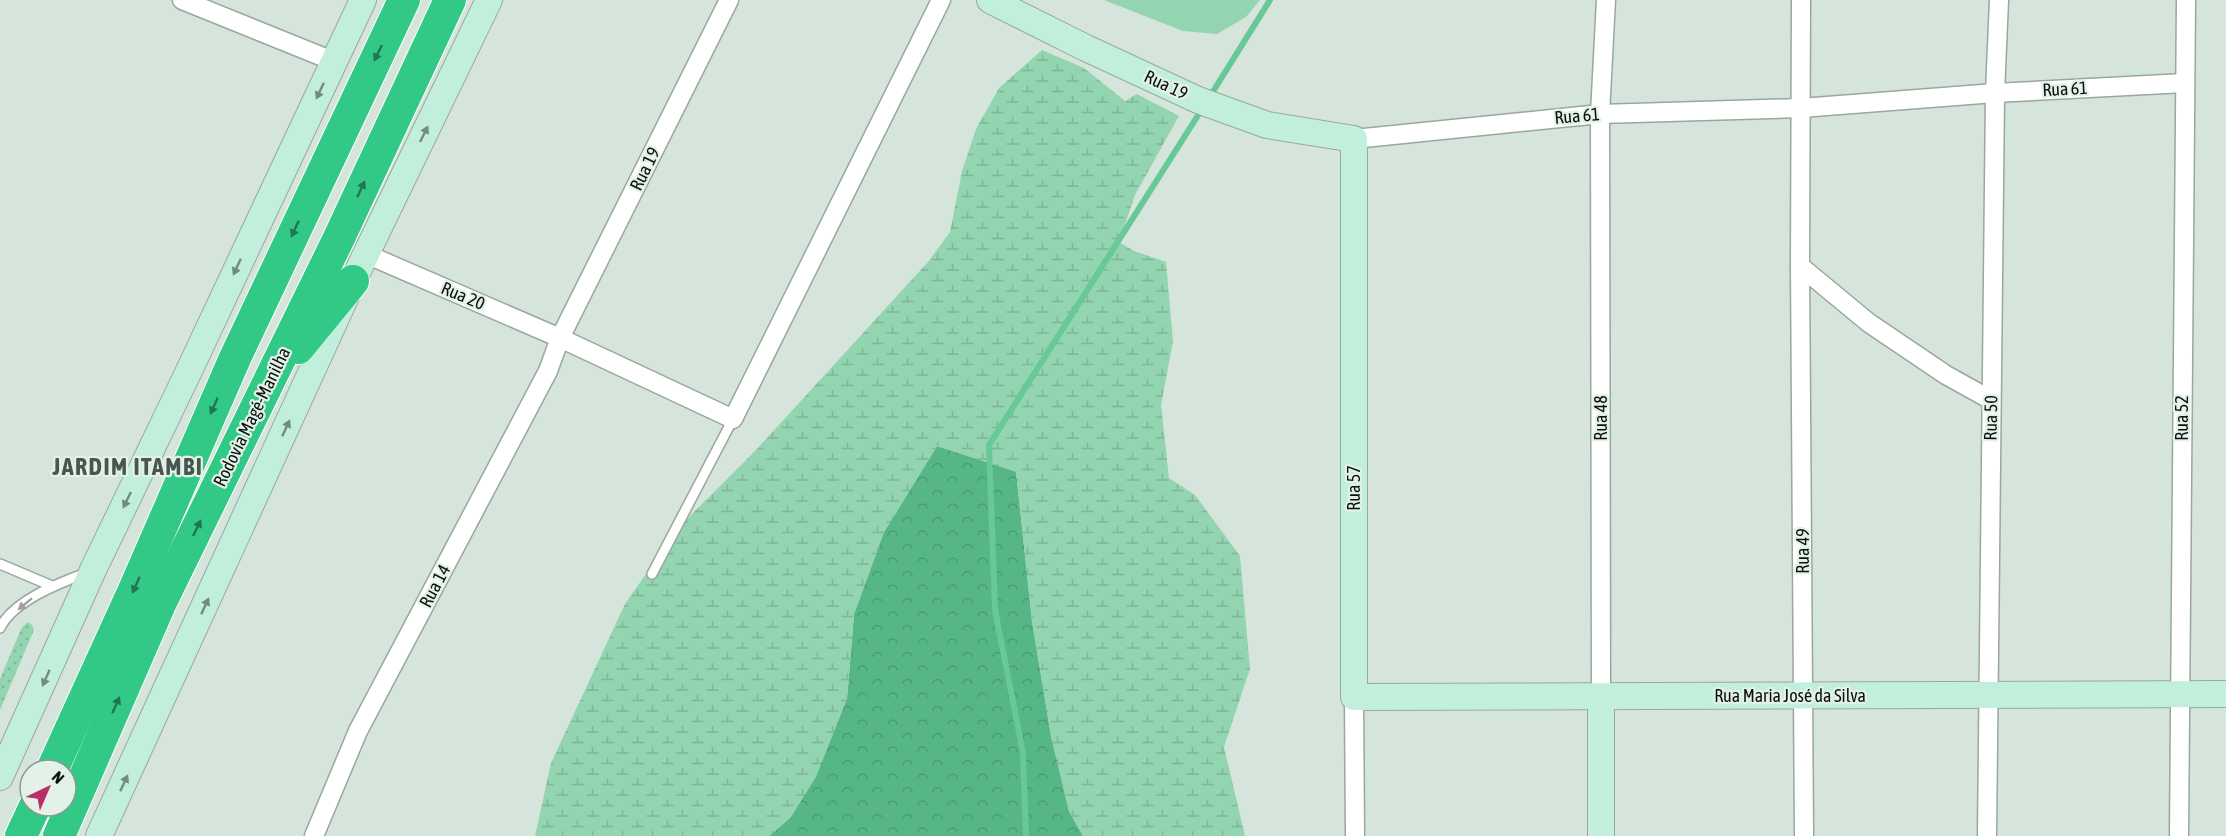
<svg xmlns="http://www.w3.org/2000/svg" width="2226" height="836" viewBox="0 0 2226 836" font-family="'Asap Condensed',sans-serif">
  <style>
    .grass { fill: #93d5b0 }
    .forest { fill: url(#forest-crowns) }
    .wetland { fill: url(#wetland-marsh) }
    .park { fill: url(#park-dots) }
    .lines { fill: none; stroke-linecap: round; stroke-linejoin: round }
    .stream { stroke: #68c896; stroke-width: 6 }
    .lane-casing { stroke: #99a79e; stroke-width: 12 }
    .street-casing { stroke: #99a79e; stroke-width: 21 }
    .secondary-casing { stroke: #99a79e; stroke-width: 28 }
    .highway-casing { stroke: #fff; stroke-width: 34 }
    .lane { stroke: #fff; stroke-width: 9 }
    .street { stroke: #fff; stroke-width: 18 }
    .secondary { stroke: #c2efdb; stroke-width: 26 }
    .highway { stroke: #32c987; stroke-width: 32 }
    .oneway { fill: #217651 }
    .oneway2 { fill: #708b7f }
    .oneway3 { fill: #9ea09f }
    .labels { text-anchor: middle; stroke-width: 4.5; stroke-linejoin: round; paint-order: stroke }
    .street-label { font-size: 18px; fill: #0c110e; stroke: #e2f2e8 }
    .district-label { font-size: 24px; font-weight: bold; letter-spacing: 1.5px; fill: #49564e; stroke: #e2f2e8 }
  </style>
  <defs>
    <pattern id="forest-crowns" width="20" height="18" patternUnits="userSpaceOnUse" patternTransform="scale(1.5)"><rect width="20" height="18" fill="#56b685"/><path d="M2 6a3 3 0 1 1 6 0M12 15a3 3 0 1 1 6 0" fill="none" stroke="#4a9b72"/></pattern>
    <pattern id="wetland-marsh" width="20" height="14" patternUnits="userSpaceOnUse" patternTransform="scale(1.5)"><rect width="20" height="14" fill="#93d5b0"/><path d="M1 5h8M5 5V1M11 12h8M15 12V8" fill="none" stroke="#7eb696"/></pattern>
    <pattern id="park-dots" width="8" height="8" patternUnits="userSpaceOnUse" patternTransform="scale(1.5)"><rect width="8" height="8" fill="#93d5b0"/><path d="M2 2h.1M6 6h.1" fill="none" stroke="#7eb696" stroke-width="1.8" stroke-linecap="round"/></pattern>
  </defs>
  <rect width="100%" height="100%" fill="#d5e5db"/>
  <polygon class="grass" points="1104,0 1260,0 1246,17 1217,34 1183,31"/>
  <polygon class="forest" points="937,446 1016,471 1032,621 1051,736 1069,811 1083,836 769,836 791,817 847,699 854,614 884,532"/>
  <polygon class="wetland" points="1042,50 1084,68 1125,101 1137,94 1179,116 1135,195 1119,242 1134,251 1166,262 1173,341 1161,405 1169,478 1195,495 1240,556 1250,669 1224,747 1245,836 1083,836 1069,811 1051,736 1032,621 1016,472 937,446 884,532 854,614 847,699 816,777 791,817 769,836 535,836 551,763 625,604 678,528 756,450 928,262 950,232 962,171 976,129 999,88"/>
  <polygon class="park" points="28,622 32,625 34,630 0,710 0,679 22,627"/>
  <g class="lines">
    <g class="stream">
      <polyline points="1209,98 1270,0"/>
      <polyline points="1026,836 1023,753 995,610 989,445 1202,109"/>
    </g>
    <defs>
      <g id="lane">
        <polyline points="0,564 52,586"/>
        <polyline points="652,574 733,419"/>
        <path d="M0 628C13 601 59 583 86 573"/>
      </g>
      <g id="street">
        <polyline points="182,0 333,61"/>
        <polyline points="1801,0 1800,266 1869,323 1946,375 1991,400"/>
        <polyline points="1354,139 1600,114 1801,108 1995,93 2185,83"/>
        <polyline points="366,254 560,338 733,419 941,0"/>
        <polyline points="1800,266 1804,836"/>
        <polyline points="1354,697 1355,836"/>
        <polyline points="1601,697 1600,114 1606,0"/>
        <polyline points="314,836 358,731 548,371 560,338 729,0"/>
        <polyline points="1987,836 1995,93 1999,0"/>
        <polyline points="2179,836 2186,0"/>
      </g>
      <g id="secondary">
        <polyline points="990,0 1086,48 1198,100 1267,125 1354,139 1354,697 2226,694"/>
        <polyline points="0,777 93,570 188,373 363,0"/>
        <polyline points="99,836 353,281 489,0"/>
        <polyline points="1601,836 1601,697"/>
      </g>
      <g id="highway">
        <polyline points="298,348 353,281"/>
        <polyline points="52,770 134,590 235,358 404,0"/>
        <polyline points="21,836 35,806"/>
        <polyline points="59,836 160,604 338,240 450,0"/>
      </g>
    </defs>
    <use href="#lane" class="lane-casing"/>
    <use href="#street" class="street-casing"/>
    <use href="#secondary" class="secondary-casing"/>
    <use href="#highway" class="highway-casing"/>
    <use href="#lane" class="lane"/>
    <use href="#street" class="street"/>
    <use href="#secondary" class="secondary"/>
    <use href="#highway" class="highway"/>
  </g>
  <defs><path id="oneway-solid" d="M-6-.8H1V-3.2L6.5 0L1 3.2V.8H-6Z" transform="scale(1.5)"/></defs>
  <g class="oneway">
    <use href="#oneway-solid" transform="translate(378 53) rotate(116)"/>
    <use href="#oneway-solid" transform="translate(361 189) rotate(-65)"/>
    <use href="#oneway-solid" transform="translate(295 229) rotate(115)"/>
    <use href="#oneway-solid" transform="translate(214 406) rotate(114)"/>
    <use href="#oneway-solid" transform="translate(197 528) rotate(-64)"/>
    <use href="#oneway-solid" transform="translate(136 585) rotate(114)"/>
    <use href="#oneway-solid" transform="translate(116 705) rotate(-66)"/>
  </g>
  <g class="oneway2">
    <use href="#oneway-solid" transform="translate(320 91) rotate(115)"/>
    <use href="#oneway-solid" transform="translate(424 134) rotate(-64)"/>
    <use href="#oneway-solid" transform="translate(237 267) rotate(115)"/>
    <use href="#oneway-solid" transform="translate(286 428) rotate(-65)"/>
    <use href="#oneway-solid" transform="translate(127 500) rotate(116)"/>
    <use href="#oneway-solid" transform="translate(205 606) rotate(-65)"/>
    <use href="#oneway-solid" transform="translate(46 678) rotate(114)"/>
    <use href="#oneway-solid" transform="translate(124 783) rotate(-65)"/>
  </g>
  <use class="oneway3" href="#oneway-solid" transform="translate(25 604) rotate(141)"/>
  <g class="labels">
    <g class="street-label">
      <text transform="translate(1166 85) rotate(25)" y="6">Rua 19</text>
      <text transform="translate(2065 89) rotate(-3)" y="6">Rua 61</text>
      <text transform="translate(1577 116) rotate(-5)" y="6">Rua 61</text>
      <text transform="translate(645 169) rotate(-64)" y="6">Rua 19</text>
      <text transform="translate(463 296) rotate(23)" y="6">Rua 20</text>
      <text transform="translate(252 417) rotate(-64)" y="6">Rodovia Magé-Manilha</text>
      <text transform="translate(1601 418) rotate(-90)" y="6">Rua 48</text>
      <text transform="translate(1991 418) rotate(-89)" y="6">Rua 50</text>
      <text transform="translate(2182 418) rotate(-90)" y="6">Rua 52</text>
      <text transform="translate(1354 488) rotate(-90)" y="6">Rua 57</text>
      <text transform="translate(1803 551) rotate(-90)" y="6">Rua 49</text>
      <text transform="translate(435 586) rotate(-62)" y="6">Rua 14</text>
      <text x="1790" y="702">Rua Maria José da Silva</text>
    </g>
    <g class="district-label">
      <text x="128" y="475">JARDIM ITAMBI</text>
    </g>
  </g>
  <g transform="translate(48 788) rotate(44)"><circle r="28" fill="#e2f2e8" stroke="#8c9891" stroke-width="1.5"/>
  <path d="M0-4.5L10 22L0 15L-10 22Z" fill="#b92e68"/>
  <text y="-9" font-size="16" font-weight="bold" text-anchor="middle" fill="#0c110e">N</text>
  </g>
</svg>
